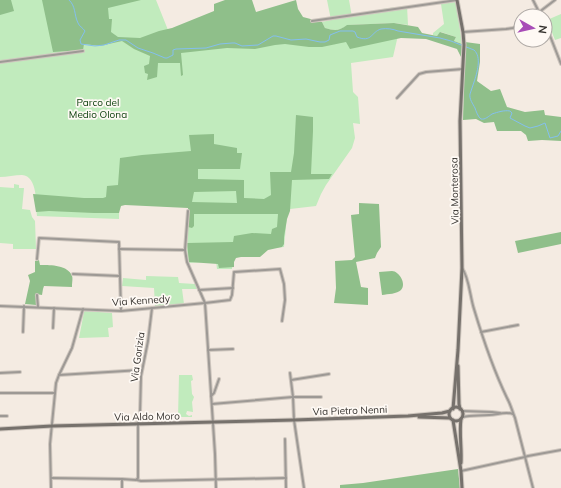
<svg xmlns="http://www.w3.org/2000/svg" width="561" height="488" viewBox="0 0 561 488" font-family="Mulish,sans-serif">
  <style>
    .green { fill: #c1ebbd }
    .forest { fill: #8fbf8a; fill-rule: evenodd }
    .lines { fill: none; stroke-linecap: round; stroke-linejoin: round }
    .stream { stroke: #84bfee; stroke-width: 1 }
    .minor-casing { stroke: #cec6be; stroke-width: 4 }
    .secondary-casing { stroke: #cec6be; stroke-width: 5 }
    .minor { stroke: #9d9995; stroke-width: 2 }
    .secondary { stroke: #76716c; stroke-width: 3 }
    .labels { text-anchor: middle; stroke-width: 3.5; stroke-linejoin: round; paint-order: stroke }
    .park-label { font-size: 10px; fill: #073c07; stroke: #fef9f4 }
    .street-label { font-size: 10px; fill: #35322e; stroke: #fef9f4 }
  </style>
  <rect width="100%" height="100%" fill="#f4ebe2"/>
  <g class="green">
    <path d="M0 0H156L176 50 399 31 393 57 351 63 353 92 358 97 360 124 353 123 355 138 352 148 326 185 321 194 316 206 290 209 287 216 284 247 233 251 232 269H217L216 261 188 263C186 245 188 226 190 207L119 204V219L37 216C36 205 38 176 22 175 15 175 7 177 0 177Z"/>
    <path d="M327 0H349L352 17C370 10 388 8 407 6L408 25 394 23 348 25C339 31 335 31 325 28L322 22 331 20Z"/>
    <polygon points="456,2 462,44 454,41 456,37 441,32 437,36 433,35 433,33 444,24 441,4"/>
    <polygon points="561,14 561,38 555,40 547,20"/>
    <polygon points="14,184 19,185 19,188 24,188 22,209 30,210 32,217 35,221 36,249 13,249 13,244 0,243 0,187 14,188"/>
    <polygon points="146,276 178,277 179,283 195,284 197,289 182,289 184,304 155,306 154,288 122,286 123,278 146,280"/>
    <polygon points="85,311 112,313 113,327 108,328 109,337 79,338 84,312"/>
    <polygon points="179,375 192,375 193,380 191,381 192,394 194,397 193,400 192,402 193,412 187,411 186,414 189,416 192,415 192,417 178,417"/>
  </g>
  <g class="forest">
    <polygon points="0,0 11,0 14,11 0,15"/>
    <path d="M42 0H141L108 8 109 19H112L111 32 118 37 140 38 159 31 172 28 214 11V4L225 0H252L256 12 296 0 298 9 303 17 322 22 325 28C335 31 339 31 347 25L394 23 418 27 422 33 437 36 440 32 456 37 454 41 462 44V59L457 49 426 39 401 38 350 49 346 42 322 47H309L285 44 275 45 255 49 227 48 181 53 183 75 181 76 180 63H158L157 77 147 80 148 74 145 73 144 66 149 64 150 56 134 49 122 41 100 46 84 44 83 50 53 52Z"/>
    <polygon points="465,42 480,44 480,62 477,81 491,91 500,89 507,107 525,112 544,110 545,115 561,117 561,141 542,140 528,141 526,135 521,131 497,131 494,122 484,123 476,119 463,120"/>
    <path d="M296 115 313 117V131L311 174H332L329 179 292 180 290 211 287 219 284 237V244L282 247 268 250 260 257H241L236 258 234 262V267L219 268 218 264 189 262 187 243 233 242 234 236 252 233 271 234 272 229 277 227 278 214H194V226L192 228 188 227V208L125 205 121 206 119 213H94L49 211 36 212 33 194 84 198H103L106 197 107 186 118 185 120 158 142 155 191 151 189 135 214 134V144L237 148V153H242L240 169H198V179L244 180V198L264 199 271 195 270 172H291L294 153ZM236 191 237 203 192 202 194 192Z"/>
    <polygon points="359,203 379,204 381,247 377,253 375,258 356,262 361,287 368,288 368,305 334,303 336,288 335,261 352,260 355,257 351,215 359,214"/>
    <polygon points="561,232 561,244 518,253 515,241"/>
    <path d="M39 260 40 265H41C51 265 68 265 72 276 73 278 72 283 72 286V287L44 286 43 289 42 295 36 294V305L25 304 30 281 28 275 35 272V261Z"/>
    <path d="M392 271C399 271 407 284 401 290 397 294 388 294 382 295L379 272Z"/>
    <polygon points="458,469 460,488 340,488 340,485 363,483"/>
  </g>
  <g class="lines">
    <path class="stream" d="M69 0C76 6 74 15 78 23 79 26 83 28 85 31L80 40 81 44 95 46 104 45 119 40H126L138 48 153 53 165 58H167L173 55V50L176 49 206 48 220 44 232 43H235L242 46 258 45 273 36H276L291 40 306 39 320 42H325L329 40 330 35 340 31H353L355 32 357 37C372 43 371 32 381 29 387 28 393 29 398 31L440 38 451 41 474 50C482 57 477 73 474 82 473 86 471 90 470 94 469 99 473 104 475 108 476 111 478 117 481 119 485 120 489 116 492 114 498 112 504 110 510 111L512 113 510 118 525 126 530 128 538 126 545 123 550 138 558 136 561 131"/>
    <defs>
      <g id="minor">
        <polyline points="533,0 539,12"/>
        <polyline points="540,12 542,16"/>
        <polyline points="534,16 555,0"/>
        <polyline points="312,21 457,0"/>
        <polyline points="545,23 561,64"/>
        <polyline points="463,32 506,29 513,28 521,24"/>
        <polyline points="0,62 83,51"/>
        <polyline points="397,98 419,74 426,72 463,69"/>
        <polyline points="188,211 185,250 187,262 205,303 215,454 216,488"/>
        <polyline points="119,249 185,250"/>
        <polyline points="37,259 39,238 119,242 121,311"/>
        <path d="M462 268C469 277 470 297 474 309 483 339 493 369 507 398 511 405 512 411 515 418L533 488"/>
        <polyline points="73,274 120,276"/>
        <polyline points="199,290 233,288"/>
        <polyline points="37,295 38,307"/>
        <polyline points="0,306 121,311 205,303 230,300 232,295 234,272 280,269 284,284 285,300 282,321"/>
        <polyline points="53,328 54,308"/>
        <polyline points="23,332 24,306"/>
        <polyline points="481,332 518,325"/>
        <polyline points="208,350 233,349"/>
        <polyline points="0,373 20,372"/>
        <polyline points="290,373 293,397 294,420 304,488"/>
        <polyline points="59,375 141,370"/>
        <polyline points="291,380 329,374"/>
        <polyline points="0,393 55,393"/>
        <polyline points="211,396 214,393 219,379"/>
        <polyline points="212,404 293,397 321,397"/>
        <polyline points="462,411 492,412 500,413"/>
        <polyline points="0,416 7,416"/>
        <path d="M463 417C471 415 480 416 489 415 497 415 505 411 513 414"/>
        <polyline points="285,439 286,488"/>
        <polyline points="461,471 525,457 528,456 561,450"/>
        <polyline points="51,478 122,479"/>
        <polyline points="137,480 141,481 286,478"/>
        <polyline points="51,488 50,444 56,383 59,375 72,348 83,309"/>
        <polyline points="122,488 122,479 136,480 138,478 138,424 140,414 141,376 148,341 152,308"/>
      </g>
      <g id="secondary">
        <polyline points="458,366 459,404 460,409"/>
        <circle cx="456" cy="414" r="7"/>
        <polyline points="453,409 458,350 462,268 460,121 464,45 463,32 457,0"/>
        <polyline points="419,417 450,418"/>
        <path d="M461 419C459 433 462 449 461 463"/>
        <polyline points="453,420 461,471 462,488"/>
        <polyline points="0,429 52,426 294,420 408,416 442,413 450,411"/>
      </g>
    </defs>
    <use href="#minor" class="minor-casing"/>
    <use href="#secondary" class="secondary-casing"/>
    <use href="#minor" class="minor"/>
    <use href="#secondary" class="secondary"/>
  </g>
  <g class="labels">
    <g class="park-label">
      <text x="98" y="106">Parco del<tspan x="98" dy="12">Medio Olona</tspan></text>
    </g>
    <g class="street-label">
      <text transform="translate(454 191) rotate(-91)" y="4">Via Monterosa</text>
      <text transform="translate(141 300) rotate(-4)" y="4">Via Kennedy</text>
      <text transform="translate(137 357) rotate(-82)" y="4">Via Gorizia</text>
      <text transform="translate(350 410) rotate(-2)" y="4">Via Pietro Nenni</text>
      <text transform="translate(147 416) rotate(-1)" y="4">Via Aldo Moro</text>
    </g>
  </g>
  <g transform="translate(533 28) rotate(98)"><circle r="19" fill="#fef9f4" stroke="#aea9a5"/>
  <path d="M0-3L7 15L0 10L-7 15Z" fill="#a84cb7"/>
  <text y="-6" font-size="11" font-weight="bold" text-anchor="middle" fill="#35322e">N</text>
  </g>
</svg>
